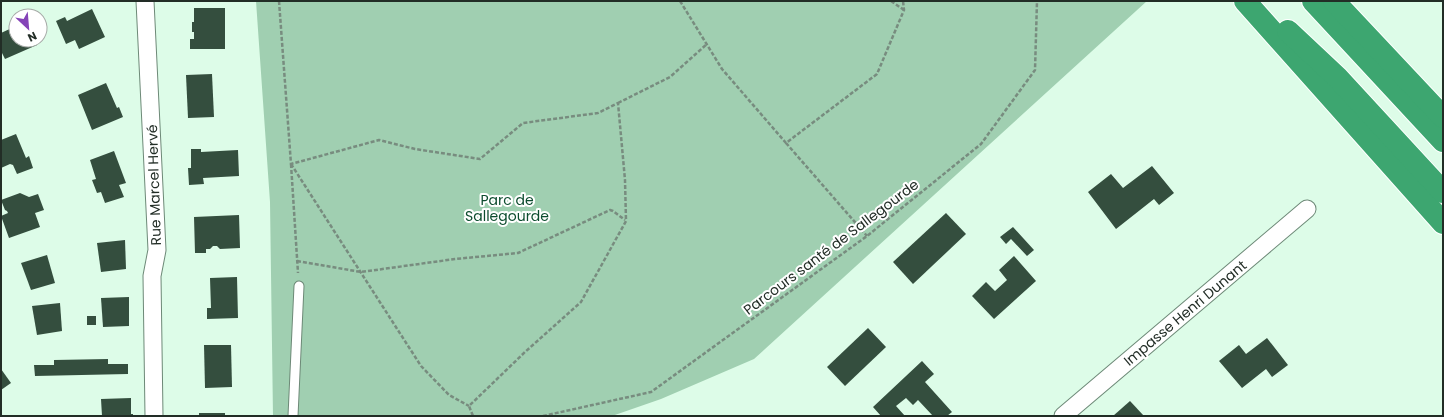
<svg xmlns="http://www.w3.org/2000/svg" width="1444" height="417" viewBox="0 0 1444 417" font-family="Poppins,sans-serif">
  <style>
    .green { fill: #a0cfb1 }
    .building { fill: #344e3e }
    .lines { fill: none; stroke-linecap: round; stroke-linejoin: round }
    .lane-casing { stroke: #6d8977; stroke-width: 11 }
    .street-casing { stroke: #6d8977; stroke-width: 19 }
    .highway-casing { stroke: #fff; stroke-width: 24 }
    .path { stroke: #788c7f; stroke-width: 2.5; stroke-dasharray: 4 2; stroke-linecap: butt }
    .lane { stroke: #fff; stroke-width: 9 }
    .street { stroke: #fff; stroke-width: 17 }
    .highway { stroke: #3da670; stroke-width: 22 }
    .labels { text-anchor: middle; stroke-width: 4; stroke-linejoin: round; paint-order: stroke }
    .street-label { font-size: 14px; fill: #222d26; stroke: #fff }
    .park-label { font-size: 14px; fill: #0c4c2e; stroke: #fff }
  </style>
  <rect width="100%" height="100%" fill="#ddfce8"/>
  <polygon class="green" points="256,1 1147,1 754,359 661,399 612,416 273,416 270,202"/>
  <g class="building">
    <polygon points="194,8 225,8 225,49 190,49 190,39 194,39 194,32 192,32 192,22 194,22"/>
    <polygon points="92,9 105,37 79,49 75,40 66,44 56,21 65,17 67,21"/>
    <polygon points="16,26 16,40 35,40 37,45 5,59 1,51 1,33"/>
    <polygon points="212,74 214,117 188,118 186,75"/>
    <polygon points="106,83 117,108 119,107 123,117 92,130 78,95"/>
    <polygon points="16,134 26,158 29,156 33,168 17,174 13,165 10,164 1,168 1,140"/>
    <polygon points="191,149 201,149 201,152 238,150 239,176 203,178 204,184 189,185 188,168 191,168"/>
    <polygon points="114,151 126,183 119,185 124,197 105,203 101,192 97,193 92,180 96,179 90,160"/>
    <polygon points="1152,166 1174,193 1159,205 1154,199 1116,229 1088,192 1111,174 1123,188"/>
    <polygon points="20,193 29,197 38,194 44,210 35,213 40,227 9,238 1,216 8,213 7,211 5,210 1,200"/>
    <polygon points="946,213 966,234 913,284 893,262"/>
    <polygon points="239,215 240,248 220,249 217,246 213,246 210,249 206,249 206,253 195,253 194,217"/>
    <polygon points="1013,227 1034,250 1027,256 1011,239 1006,244 1000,237"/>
    <polygon points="125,240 126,269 101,272 97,243"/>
    <polygon points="47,255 55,283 31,290 21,263"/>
    <polygon points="1014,256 1036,281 994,319 972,296 986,282 995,291 1007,280 999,270"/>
    <polygon points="237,277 238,318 207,319 207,308 211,308 210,278"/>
    <polygon points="129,297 129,326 103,327 101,298"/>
    <polygon points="60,303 62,331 37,335 32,306"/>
    <rect x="87" y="316" width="9" height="9"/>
    <polygon points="868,328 886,347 845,386 827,367"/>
    <polygon points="1267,338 1288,365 1272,377 1266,369 1242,388 1219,361 1239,345 1246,354"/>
    <polygon points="204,345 231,345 232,387 205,388"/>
    <polygon points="108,359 108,364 128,364 128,374 35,376 34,365 54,365 54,360"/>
    <polygon points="922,361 934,374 925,382 952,412 947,416 933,416 918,400 913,405 906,398 896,406 905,416 881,416 873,407"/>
    <polygon points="1,369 11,383 1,390"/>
    <polygon points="131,398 131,414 133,414 133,416 102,416 101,399"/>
    <polygon points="1130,401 1144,416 1113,416"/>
    <rect x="199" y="413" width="26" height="3"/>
  </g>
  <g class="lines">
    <defs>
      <polyline id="lane" points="293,416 299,286"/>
      <g id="street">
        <polyline points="145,1 157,250 152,276 154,416"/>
        <polyline points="1063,416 1307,209"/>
      </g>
      <g id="highway">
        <polyline points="1245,1 1443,223"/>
        <polyline points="1313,1 1443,141"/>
        <polyline points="1334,1 1443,117"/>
        <polyline points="1288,31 1337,77 1443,192"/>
      </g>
    </defs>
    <use href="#lane" class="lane-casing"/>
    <use href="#street" class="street-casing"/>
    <use href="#highway" class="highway-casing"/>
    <g class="path">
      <polyline points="279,1 291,164 379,140 415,149 480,159 523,123 598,113 618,103 625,180 626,221 581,302 525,352 469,406 473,416"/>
      <polyline points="680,1 722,69 786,143 877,74 904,10 903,1"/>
      <polyline points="891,1 904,10"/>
      <polyline points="618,103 670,77 707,44"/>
      <polyline points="786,143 867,236"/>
      <polyline points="291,164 421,366 449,395 469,406"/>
      <polyline points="291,164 298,273"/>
      <polyline points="297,261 361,272 455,259 518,253 610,210 613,211 625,220"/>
      <polyline points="543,416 651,392 867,236 981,144 1035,70 1037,1"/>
    </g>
    <use href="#lane" class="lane"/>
    <use href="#street" class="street"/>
    <use href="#highway" class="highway"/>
  </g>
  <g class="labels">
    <g class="street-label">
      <text transform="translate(154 185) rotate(-92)" y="5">Rue Marcel Hervé</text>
      <text transform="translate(831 247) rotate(-37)" y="5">Parcours santé de Sallegourde</text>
      <text transform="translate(1185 313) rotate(-40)" y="5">Impasse Henri Dunant</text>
    </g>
    <g class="park-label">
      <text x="507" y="205">Parc de<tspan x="507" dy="16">Sallegourde</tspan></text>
    </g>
  </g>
  <rect width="1444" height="417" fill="none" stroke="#222d26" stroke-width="4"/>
  <g transform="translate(28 28) rotate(154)"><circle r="19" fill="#ffffff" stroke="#a7aba8"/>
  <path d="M0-3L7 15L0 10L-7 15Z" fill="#8543b8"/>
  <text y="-6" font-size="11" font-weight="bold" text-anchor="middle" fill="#222d26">N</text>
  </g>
</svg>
